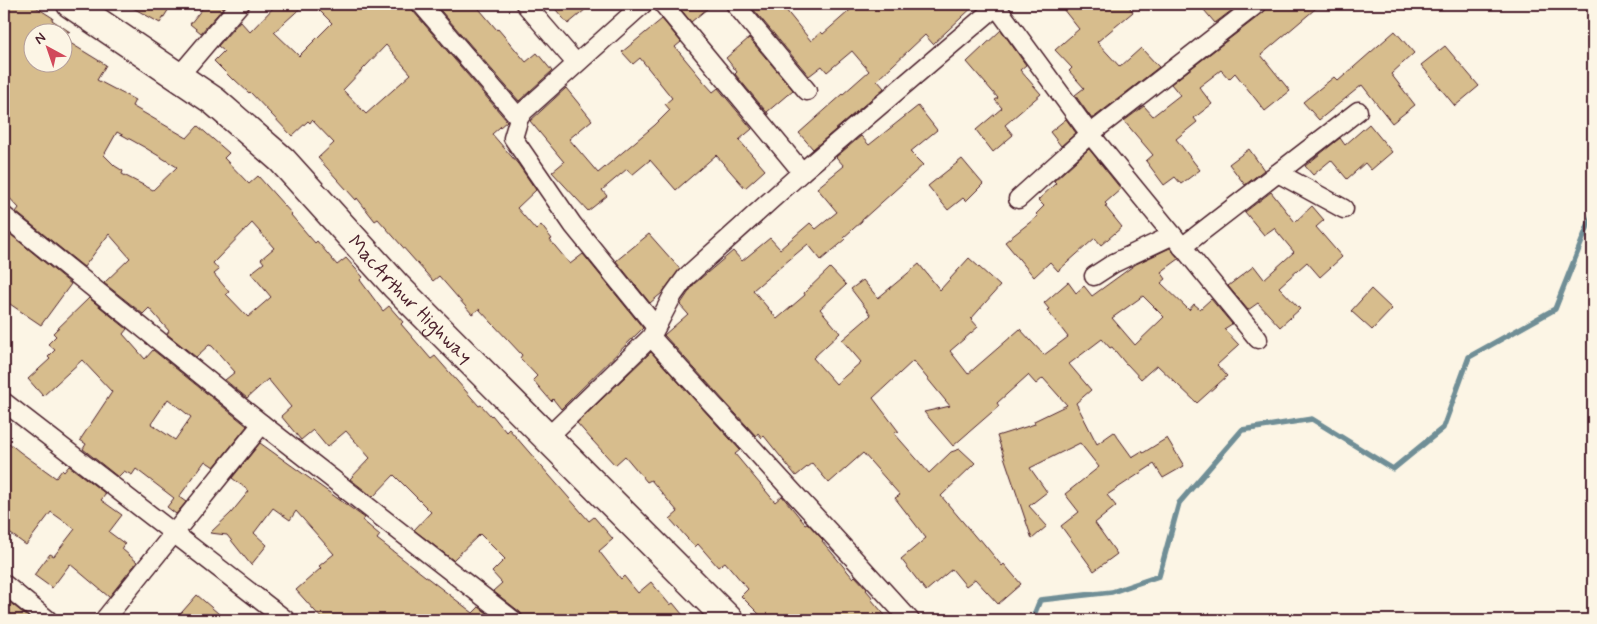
<svg xmlns="http://www.w3.org/2000/svg" width="1597" height="624" viewBox="0 0 1597 624" font-family="Mynerve,sans-serif">
  <style>
    .lines { fill: none; stroke-linecap: round; stroke-linejoin: round }
    .stream { stroke: #6f8e96; stroke-width: 5.5 }
    .building { fill: #d7bd8d; stroke: #4a1f2b; fill-rule: evenodd }
    .minor-casing { stroke: #4a1f2b; stroke-width: 21 }
    .trunk-casing { stroke: #4a1f2b; stroke-width: 31 }
    .minor { stroke: #fcf5e5; stroke-width: 18 }
    .trunk { stroke: #fcf5e5; stroke-width: 28 }
    .labels { text-anchor: middle; stroke-width: 5; stroke-linejoin: round; paint-order: stroke }
    .street-label { font-size: 20px; fill: #4a1f2b; stroke: #fcf5e5 }
  </style>
  <rect width="100%" height="100%" fill="#fcf5e5"/>
  <filter id="ink" filterUnits="userSpaceOnUse"><feTurbulence type="fractalNoise" baseFrequency=".02" numOctaves="2"/><feDisplacementMap in="SourceGraphic" scale="10" xChannelSelector="R" yChannelSelector="G"/><feConvolveMatrix kernelMatrix="1 2 1 2 8 2 1 2 1" color-interpolation-filters="sRGB"/></filter>
  <g filter="url(#ink)">
    <g class="lines">
      <polyline class="stream" points="1032,620 1040,600 1112,592 1159,576 1179,503 1242,430 1312,419 1393,469 1443,428 1469,357 1555,309 1593,213"/>
    </g>
    <g class="building">
      <path d="M4 4H31L53 18 52 20 70 32H32V62H62V38L106 65 97 80 135 100 132 106 187 138 198 126 229 153 224 158 249 184 258 176 292 214 291 215 315 243 317 241 337 265 346 258 363 277 360 280 383 311 389 306 403 322 401 324 431 359 435 356 479 406 481 405 491 416 492 415 506 432 509 429 589 521 594 517 613 539 599 551 621 579 624 576 638 593 651 582 670 605 673 603 687 620H523V616L520 612 493 591 502 583 492 572 505 559 480 534 453 560 414 530 431 512 394 475 373 497 350 479 370 458 346 431 327 447 313 430 301 440 281 416 291 407 268 379 247 398 225 380 235 372 212 346 209 345 196 357 167 334 169 331 149 308 143 314 104 283 130 258 109 234 84 267 16 212 19 208 4 192ZM117 132 144 147 177 167 153 190 122 174 123 171 115 166 104 155ZM252 223 274 248 261 259 264 263 251 273 271 297 248 317 226 294 229 292 214 274 219 270 213 263Z"/>
      <polygon points="126,4 172,4 160,23"/>
      <polygon points="206,4 223,4 225,6 201,33 190,24"/>
      <path d="M277 4H305L274 32 299 56 332 23 313 4H411L413 11 507 121 492 134 518 164 536 190 517 208 536 230 541 225 552 239 550 240 570 264 583 254 643 328 561 409 553 399 551 401 533 380 537 376 520 358 522 355 479 309 472 314 439 276 433 281 378 219 375 221 357 198 356 200 318 158 334 143 312 120 310 123 308 121 292 136 250 92 249 93 234 79 233 80 214 61 224 51 218 46 240 21 250 32ZM386 45 411 74 366 114 343 90Z"/>
      <polygon points="435,4 475,4 497,30 498,29 526,62 537,53 552,71 519,101"/>
      <polygon points="551,4 592,4 568,24"/>
      <polygon points="681,4 713,4 691,22 678,6"/>
      <polygon points="749,4 781,4 811,41 821,32 823,34 857,4 976,4 933,44 925,35 877,80 884,88 813,149 799,133 869,71 852,51 827,72 822,66 809,76"/>
      <polygon points="1059,4 1127,4 1133,12 1097,42 1120,67 1141,48 1159,67 1092,119 1075,95 1084,88 1069,71 1072,68 1055,50 1079,29"/>
      <polygon points="1199,4 1240,4 1215,23"/>
      <polygon points="1267,4 1321,4 1261,55 1290,91 1265,111 1235,73 1229,79 1221,70 1199,87 1212,104 1194,118 1197,122 1176,139 1200,170 1181,184 1175,177 1164,185 1146,161 1153,155 1124,121 1144,106 1153,116 1180,95 1171,84 1264,12 1267,8"/>
      <polygon points="662,19 681,42 675,47 704,82 713,92 718,88 752,129 739,140 765,170 745,188 716,155 676,190 650,160 632,175 627,169 602,190 607,196 588,211 552,172 564,162 530,121 566,88 592,120 569,139 598,173 655,125 670,110 665,104 672,98 640,58 633,64 622,52"/>
      <polygon points="1001,30 1026,65 1020,70 1041,94 1005,125 1013,135 993,152 976,130 1002,108 995,100 998,98 967,62"/>
      <polygon points="1395,31 1414,53 1391,74 1415,105 1392,123 1362,85 1319,120 1303,102 1334,77 1338,81"/>
      <polygon points="749,38 793,90 767,112 769,115 735,74 737,72 726,58"/>
      <polygon points="1445,46 1479,86 1455,106 1421,65"/>
      <path d="M918 106 937 130 910 152 923 165 862 220V221L843 238 845 240 821 260 808 244 753 290 777 319 805 295 804 293 830 268 846 285 820 309 840 333 813 358 836 384 861 362 842 340 871 315 851 289 863 280 878 298 919 264 940 290 969 258 1000 286 971 319 978 327 950 351 968 374 1020 329 1044 355 1068 337 1047 310 1049 309 1044 303 1068 282 1076 293 1084 286 1092 296 1136 264 1170 248 1179 259 1161 272 1166 279 1161 283 1189 310 1194 304 1200 309 1211 299 1232 324 1224 329 1239 345 1217 365 1227 376 1197 403 1157 365 1141 379 1127 364H1126L1112 347 1110 348 1102 339 1069 364 1091 390 1076 403 1097 444 1114 432 1132 457 1142 451 1143 453 1167 438 1184 466 1163 478 1154 464 1107 495 1116 506 1095 523 1117 554 1094 571 1061 526 1079 512 1065 494 1099 467 1080 443 1030 468 1047 492 1029 506 1047 526 1032 539 997 436 1035 424 1034 421 1067 405 1043 378 1036 384 1028 375 997 403 999 406 953 446 924 412 950 406 913 361 873 398 899 432 894 433 929 473 951 452 960 449 975 463 941 496 979 541 980 539 1002 566 1004 564 1021 584 998 604 975 579 966 586 952 569 926 591 901 559 926 538 895 498 900 495 863 453 829 483 812 463 796 476 764 436 762 438 758 433 756 436 664 335 688 314 680 305 694 284 733 251 742 261 770 238 780 249 810 223 816 229 837 212 817 188 844 166 836 157 861 136 869 145ZM1143 296 1164 317 1135 345 1112 318Z"/>
      <polygon points="1066,119 1076,133 1061,146 1050,132"/>
      <polygon points="1369,124 1392,152 1371,170 1365,163 1347,179 1331,160 1313,175 1305,166 1340,138 1345,145"/>
      <polygon points="1089,149 1121,189 1105,203 1107,205 1105,206 1122,227 1101,245 1095,238 1058,271 1050,262 1034,277 1005,242 1038,216 1036,214 1044,206 1038,200 1056,183 1054,181"/>
      <polygon points="1249,149 1264,170 1245,185 1229,164"/>
      <polygon points="962,159 983,184 966,201 963,198 948,210 928,186"/>
      <polygon points="1271,192 1295,222 1312,206 1324,220 1316,227 1342,257 1320,277 1307,262 1279,287 1300,309 1280,327 1258,303 1248,310 1228,286 1254,266 1264,279 1294,252 1274,228 1264,235 1245,212"/>
      <polygon points="4,229 71,284 41,325 4,300"/>
      <polygon points="649,234 680,269 662,293 650,303 616,261"/>
      <polygon points="1371,289 1392,309 1372,330 1351,311"/>
      <path d="M89 298 127 329 123 334 145 359 153 350 247 426 214 467 205 461 179 497 186 502 176 514 167 507 174 498 136 469 132 475 124 471 118 477 83 449 86 444 80 440 112 392 82 360 43 396 28 379 50 359 48 357 55 350 48 344 56 336 53 333ZM168 399 191 417 175 440 151 424Z"/>
      <polygon points="651,352 740,450 735,454 775,502 782,496 805,524 807,523 823,540 822,541 853,578 855,576 867,589 866,590 873,598 871,599 889,620 765,620 741,596 748,589 725,562 718,567 698,544 695,547 670,519 678,512 651,480 647,482 625,456 615,465 592,440 577,423"/>
      <polygon points="4,439 20,452 56,478 62,470 64,472 69,466 106,494 101,500 122,515 109,532 125,544 122,549 137,562 109,597 70,564 52,588 34,575 50,554 54,556 75,529 51,512 26,545 4,529"/>
      <polygon points="260,443 365,518 362,520 380,535 377,539 473,613 479,607 496,620 323,620 296,590 321,568 319,566 334,554 296,511 290,520 273,508 254,533 267,545 251,565 227,535 210,533 231,513 249,491 232,478"/>
      <polygon points="197,595 226,620 175,620"/>
      <polygon points="4,598 32,620 4,620"/>
    </g>
    <g class="lines">
      <defs>
        <g id="minor">
          <polyline points="421,4 519,118"/>
          <polyline points="525,4 576,63"/>
          <polyline points="643,4 524,111 519,118 513,138 573,225 656,327"/>
          <polyline points="663,4 802,172"/>
          <polyline points="735,4 807,91"/>
          <polyline points="996,6 1090,134 1258,339"/>
          <polyline points="178,77 240,4"/>
          <polyline points="1278,173 1344,209"/>
          <polyline points="1018,199 1090,134 1257,4"/>
          <polyline points="4,216 262,424 513,620"/>
          <polyline points="1182,247 1358,111"/>
          <polyline points="1094,276 1114,263 1173,235"/>
          <polyline points="651,337 910,620"/>
          <polyline points="4,402 286,620"/>
          <polyline points="547,438 651,337 673,295 686,277 802,172 999,4"/>
          <polyline points="4,584 48,620"/>
          <polyline points="104,620 262,424"/>
        </g>
        <g id="trunk">
          <path id="s1" d="M71 4 214 101 282 160 396 286 729 620"/>
        </g>
      </defs>
      <use href="#minor" class="minor-casing"/>
      <use href="#trunk" class="trunk-casing"/>
      <use href="#minor" class="minor"/>
      <use href="#trunk" class="trunk"/>
    </g>
  </g>
  <g class="labels">
    <g class="street-label">
      <text dy="7" stroke="none"><textPath href="#s1" startOffset="452">MacArthur Highway</textPath></text>
    </g>
  </g>
  <rect width="1597" height="624" fill="none" stroke="#fcf5e5" stroke-width="20"/>
  <rect x="10" y="10" width="1577" height="604" fill="none" stroke="#4a1f2b" stroke-width="2" filter="url(#ink)"/>
  <g transform="translate(48 48) rotate(320)"><circle r="24" fill="#fcf5e5" stroke="#b59f9b"/>
  <path d="M0-4L9 19L0 12L-9 19Z" fill="#d1495b"/>
  <text y="-8" font-size="14" font-weight="bold" text-anchor="middle" fill="#4a1f2b">N</text>
  </g>
</svg>
